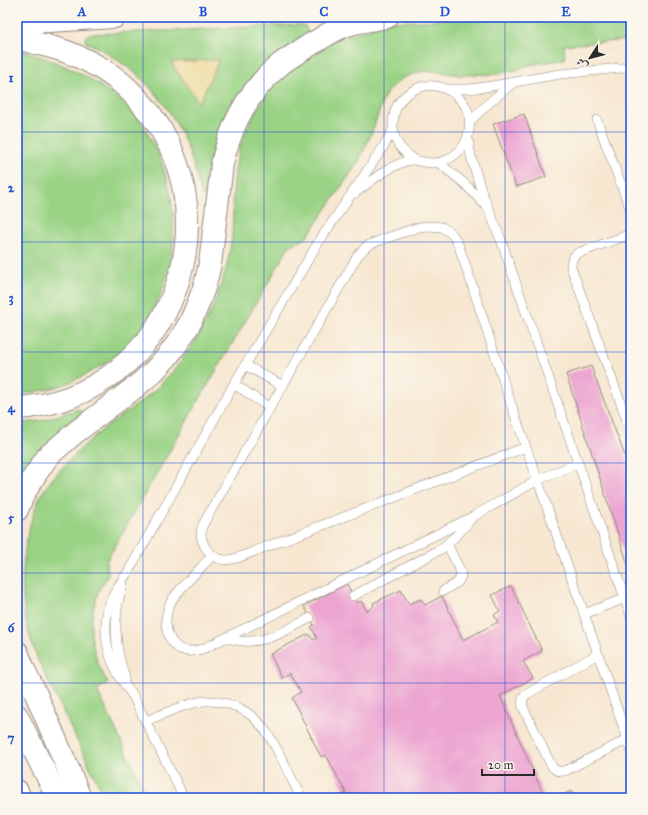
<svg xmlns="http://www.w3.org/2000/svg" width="648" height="815" viewBox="0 0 648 815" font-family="'IM FELL Great Primer',Amiri,serif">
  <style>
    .green { fill: #9ad385; stroke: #627f58 }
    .sand { fill: #eeda9e; stroke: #8c8264 }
    .building { fill: #eca4d1 }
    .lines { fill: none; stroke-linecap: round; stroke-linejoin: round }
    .service-casing { stroke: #91897e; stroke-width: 10 }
    .primary-casing { stroke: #91897e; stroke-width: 24 }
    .motorway-casing { stroke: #91897e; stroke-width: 24 }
    .service { stroke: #fff; stroke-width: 9 }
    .primary { stroke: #fff; stroke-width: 22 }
    .motorway { stroke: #fff; stroke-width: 22 }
    .grid { fill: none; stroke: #1d4ed8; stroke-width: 1; stroke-opacity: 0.55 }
    .neatline { fill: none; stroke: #1d4ed8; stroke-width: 1.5 }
    .grid-label { font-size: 13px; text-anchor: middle; font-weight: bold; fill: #1d4ed8 }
  </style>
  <rect width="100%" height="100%" fill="#fbf7ec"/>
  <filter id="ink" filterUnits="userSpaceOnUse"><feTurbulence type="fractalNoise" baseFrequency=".025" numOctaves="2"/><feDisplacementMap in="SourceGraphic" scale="8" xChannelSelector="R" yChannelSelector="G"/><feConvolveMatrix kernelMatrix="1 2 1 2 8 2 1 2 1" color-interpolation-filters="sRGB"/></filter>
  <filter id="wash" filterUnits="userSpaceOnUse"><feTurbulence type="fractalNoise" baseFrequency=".012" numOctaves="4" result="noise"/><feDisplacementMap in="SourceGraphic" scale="16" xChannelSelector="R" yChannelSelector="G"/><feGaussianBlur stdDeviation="0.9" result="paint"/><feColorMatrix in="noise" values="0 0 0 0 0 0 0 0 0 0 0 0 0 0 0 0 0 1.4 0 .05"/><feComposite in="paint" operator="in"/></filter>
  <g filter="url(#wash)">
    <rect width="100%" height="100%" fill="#f7e7d1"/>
    <g class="green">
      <path d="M484 17H631V40L564 45 565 59 529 65 519 69 499 74 460 75 430 71 420 72 410 75 401 79 394 85 387 92 383 100 372 132 359 161 307 237C300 244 288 242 285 254L192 412 106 562C106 567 109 570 108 574 107 578 104 582 102 585 99 589 97 595 96 599 86 630 92 656 108 683L97 690 148 798H105L38 660C33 647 29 635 26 622 19 581 23 537 39 499 44 489 53 478 60 470 74 455 89 440 106 427 120 416 135 407 149 395 176 372 197 342 212 309 222 286 229 262 232 236 234 217 232 198 234 178 238 139 257 100 287 73 294 66 304 61 313 55 320 50 327 45 335 40 341 37 349 35 356 33 366 30 376 26 386 23 398 21 410 21 421 21 442 20 463 18 484 17Z"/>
      <path d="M299 25H302L305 26 307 31 306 34 285 50 212 189 202 197C198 181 194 165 188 149 174 112 148 78 114 58 106 52 97 46 87 43L85 40 86 36 89 34Z"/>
      <path d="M17 49C51 59 84 72 112 94 116 98 122 101 126 105 138 117 148 132 155 148 191 221 175 313 107 362 90 373 72 383 53 388 41 391 29 393 17 395Z"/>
      <polygon points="77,409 80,410 82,413 81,416 17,484 17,424 44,420"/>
    </g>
    <polygon class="sand" points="219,60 199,103 171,62"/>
    <g id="blocks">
      <g class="building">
        <polygon points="524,114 546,177 516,187 493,124"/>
        <polygon points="591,366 631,472 631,574 566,374"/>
        <polygon points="347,584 357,603 361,601 367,611 374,606 373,603 401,590 409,604 421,599 425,605 442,596 463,640 498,622 494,615 500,611 492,595 511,586 542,651 523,661 533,678 500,696 545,798 337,798 346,793 326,755 321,757 292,698 301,692 290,673 282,678 270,654 309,634 313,640 317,638 311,627 314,625 304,606"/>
        <polygon points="571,791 575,798 556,798"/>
      </g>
    </g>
  </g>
  <g filter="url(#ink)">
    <use href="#blocks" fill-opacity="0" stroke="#91897e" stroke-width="1"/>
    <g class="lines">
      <defs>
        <g id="service">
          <polyline points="448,89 470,89 492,86 560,74 631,67"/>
          <polyline points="597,120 631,211"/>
          <polyline points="470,121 491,101 513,83"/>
          <polyline points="468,139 471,156 481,190 501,240 631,616"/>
          <polyline points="439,163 464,183 484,204"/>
          <path d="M355 193C370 182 386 168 404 162 415 158 414 161 424 162 438 165 451 160 460 150 465 145 468 138 469 131 470 123 470 115 466 107 457 90 432 79 414 90 412 91 409 93 406 95 391 107 389 132 400 147 404 152 409 156 414 159"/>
          <path d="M631 234 578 253C572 257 571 261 571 267L631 431"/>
          <polyline points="245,365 283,386"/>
          <polyline points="234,384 270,408"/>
          <path d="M526 447 237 558C233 559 228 560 224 560 210 558 198 542 202 527 203 524 205 521 206 519L358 255 367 246 378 241 419 227 429 226 442 227 452 234 458 244C477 297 493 351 511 404 551 519 592 634 631 749"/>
          <path d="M213 555C204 564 196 573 187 582 181 589 172 597 169 606 164 619 165 634 174 644 182 654 194 652 205 648L474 516 538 480 578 463"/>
          <path d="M123 585C112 615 115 648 125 678"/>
          <polyline points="443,591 458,582 461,576 460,570 447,544"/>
          <polyline points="353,596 441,549 457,535 471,519"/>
          <polyline points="584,614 631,596"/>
          <path d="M226 638C234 640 243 642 251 641 273 640 292 627 310 618"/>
          <path d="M598 654 527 694C522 698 522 701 523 707L550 763C554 771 559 773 567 770L628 739"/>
          <polyline points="131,692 184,798"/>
          <path d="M134 697C127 688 120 678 115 668 104 645 102 616 114 593 118 586 123 579 128 572L234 384 318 243 382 149 393 130"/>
          <path d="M146 721C163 714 186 703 204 701 223 700 244 707 257 721 268 731 275 746 282 759 288 772 295 785 301 798"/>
        </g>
        <polyline id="primary" points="17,23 114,17"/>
        <g id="motorway">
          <path d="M17 38C33 43 51 46 67 52 91 61 115 75 133 94 243 205 175 398 17 408"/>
          <path d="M17 510 23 495 35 475 48 456 76 432 138 385 153 372 167 357 179 341 190 323 198 304 205 285 210 264 222 164C231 124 249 89 282 63 292 56 302 50 313 43 322 38 332 31 342 27 355 21 372 20 387 17"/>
          <polyline points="17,652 25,672 36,694 69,771 80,798"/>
          <polyline points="17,716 58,798"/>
          <polyline points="17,791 20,798"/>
        </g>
      </defs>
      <use href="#service" class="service-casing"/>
      <use href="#primary" class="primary-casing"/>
      <use href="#motorway" class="motorway-casing"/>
      <use href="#service" class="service"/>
      <use href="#primary" class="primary"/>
      <use href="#motorway" class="motorway"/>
    </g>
  </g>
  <path class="grid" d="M143 17V798M264 17V798M384 17V798M505 17V798M17 132H631M17 242H631M17 352H631M17 463H631M17 573H631M17 683H631"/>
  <rect width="648" height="815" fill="none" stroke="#fbf7ec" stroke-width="44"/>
  <g transform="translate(590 58) rotate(234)" stroke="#fbf7ec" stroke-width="3" paint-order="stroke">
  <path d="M0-3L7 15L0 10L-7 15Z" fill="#2b2b2b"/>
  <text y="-6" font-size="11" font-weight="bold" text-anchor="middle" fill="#2b2b2b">ش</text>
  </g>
  <path d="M482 769v6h52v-6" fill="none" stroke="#2b2b2b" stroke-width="2"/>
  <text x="488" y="769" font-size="12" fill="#2b2b2b" stroke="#fbf7ec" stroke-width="3" paint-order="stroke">20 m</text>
  <rect x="22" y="22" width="604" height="771" class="neatline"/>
  <g class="grid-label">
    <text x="82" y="16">A</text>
    <text x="203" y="16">B</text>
    <text x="324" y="16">C</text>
    <text x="445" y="16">D</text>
    <text x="566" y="16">E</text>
    <text x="11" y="82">1</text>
    <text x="11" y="192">2</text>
    <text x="11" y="302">3</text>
    <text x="11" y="412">4</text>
    <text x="11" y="522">5</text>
    <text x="11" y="632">6</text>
    <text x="11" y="742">7</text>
  </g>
</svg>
